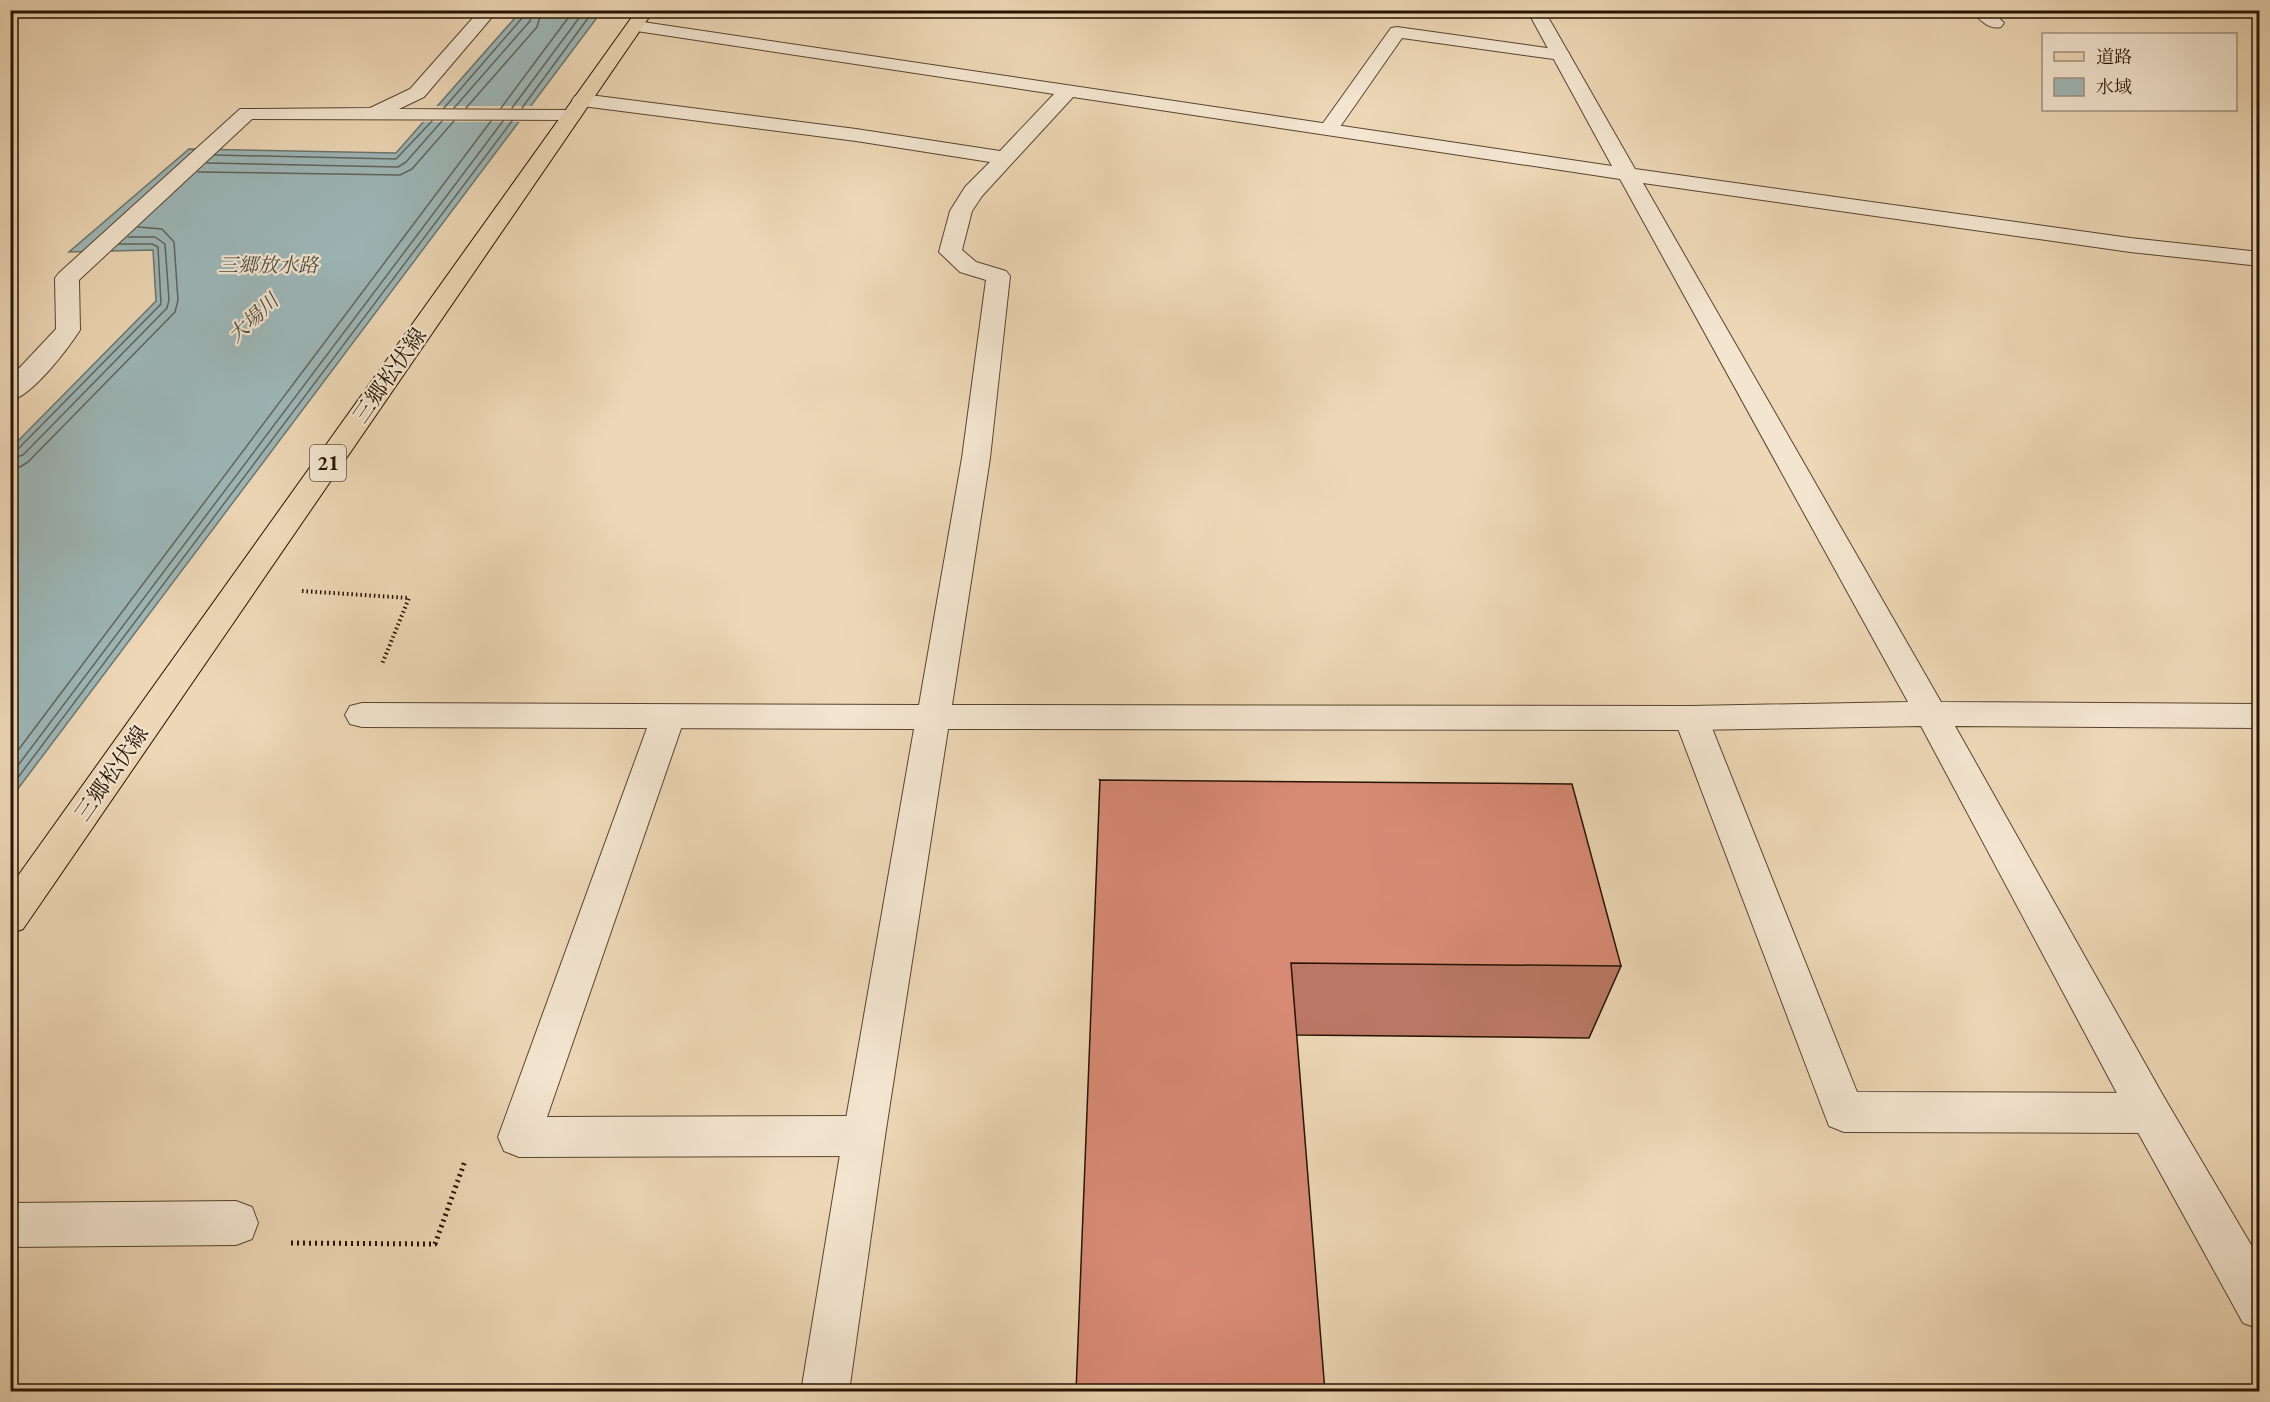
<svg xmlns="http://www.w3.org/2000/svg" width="2270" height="1402" viewBox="0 0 2270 1402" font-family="'EB Garamond','Noto Serif JP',serif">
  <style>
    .water { fill: #9db7b8; stroke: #6e756e; stroke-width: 1.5 }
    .pier { fill: #edd7b6 }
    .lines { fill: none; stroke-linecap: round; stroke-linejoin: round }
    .shore { stroke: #62655c; stroke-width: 1.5 }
    .service-casing { stroke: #58442e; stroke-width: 2 }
    .minor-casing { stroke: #58442e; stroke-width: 2 }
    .primary-casing { stroke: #271300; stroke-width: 2 }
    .path-far1 { stroke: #271300; stroke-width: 4; stroke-dasharray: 1.5 3; stroke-linecap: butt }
    .path { stroke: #271300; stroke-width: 5; stroke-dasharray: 2 4; stroke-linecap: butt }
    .service { fill: #f3e5d0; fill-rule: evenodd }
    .minor { fill: #f3e5d0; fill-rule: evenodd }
    .primary { fill: #edd7b6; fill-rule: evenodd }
    .wall { fill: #ba7765; stroke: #271300; stroke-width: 1.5 }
    .building { fill: #d88a75; stroke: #271300; stroke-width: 1.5 }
    .labels { text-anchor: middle; stroke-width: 4.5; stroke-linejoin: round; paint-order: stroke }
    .far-water-label { font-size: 20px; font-style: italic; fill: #504c40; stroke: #f3e5d0 }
    .shield { fill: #f3e5d0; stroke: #64523e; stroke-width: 1.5 }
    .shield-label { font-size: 21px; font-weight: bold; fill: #271300 }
    .street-label { font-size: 22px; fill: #271300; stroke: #f3e5d0 }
  </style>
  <rect width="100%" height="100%" fill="#edd7b6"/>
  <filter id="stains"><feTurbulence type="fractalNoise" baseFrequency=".00333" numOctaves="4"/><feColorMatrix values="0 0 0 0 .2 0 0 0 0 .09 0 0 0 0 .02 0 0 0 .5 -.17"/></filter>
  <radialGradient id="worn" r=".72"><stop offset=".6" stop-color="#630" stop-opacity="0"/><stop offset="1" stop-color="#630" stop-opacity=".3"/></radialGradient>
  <polygon class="water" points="521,11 602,11 11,798 11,448 156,301 153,250 69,252 189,149 396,153"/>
  <polygon class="pier" points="433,106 534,106 522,122 419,122"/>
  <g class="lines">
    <g class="shore">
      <polyline points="444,108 523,17 525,10"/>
      <polyline points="454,108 530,21 533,10"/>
      <polyline points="466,108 537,27 542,10"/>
      <polyline points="501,108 574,10"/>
      <polyline points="512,108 585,10"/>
      <polyline points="522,108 594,10"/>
      <polyline points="215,155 396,159 432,121"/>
      <polyline points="207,163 398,167 406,162 442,121"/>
      <polyline points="198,172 400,175 412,169 454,121"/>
      <polyline points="10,452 17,450 161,304 158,247 152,244 119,244"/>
      <polyline points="10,459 23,455 167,308 169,300 165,244 155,237 128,237"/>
      <polyline points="10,468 20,467 28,462 175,312 178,300 174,242 162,229 138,227"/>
      <polyline points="10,761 491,121"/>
      <polyline points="10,776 503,121"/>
      <polyline points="10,788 512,121"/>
    </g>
    <defs>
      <g id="service">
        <path d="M1972 10H1991L2004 23 2001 27C1989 30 1979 20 1972 10Z"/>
        <polygon points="1397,27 1561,50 1567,51 1570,55 1567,59 1561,60 1402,38 1335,134 1321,134 1318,130 1321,126 1391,28"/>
        <polygon points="668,705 680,708 685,717 547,1117 864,1116 879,1122 885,1136 879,1150 864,1156 519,1157 504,1151 498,1137 651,717 656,708"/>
        <polygon points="1691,706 1703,709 1708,718 1857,1092 2150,1093 2165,1099 2171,1113 2165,1127 2150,1133 1844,1132 1829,1126 1674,718 1679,709"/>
        <polygon points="236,1201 252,1207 258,1223 252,1239 236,1245 10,1247 10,1203"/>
      </g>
      <g id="minor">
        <path d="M480 10H498L424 97 399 109 571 110 578 112 581 116 578 120 252 119 79 280 80 330C67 350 33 395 10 401V378L56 329 55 278 59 273 240 109 370 108 410 89Z"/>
        <path d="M1527 10H1544L1635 169 2130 238 2260 252V266L2130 252 1643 183 1941 702 2260 704V728L1955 726 2165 1099 2260 1260V1329L2243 1323 2135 1127 1921 726 1691 730 948 729 885 1136 849 1392H801L843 1136 914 729 362 727 350 724 345 715 350 706 362 703 919 705 962 458 986 280 960 272 939 252 950 211 965 187 990 162 856 141 582 106 575 104 572 100 575 96 582 94 856 129 1000 151 1054 94 630 30 627 26 630 22 636 21 1612 166ZM1073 97 1620 179 1908 702 1691 706 952 705 990 458 1010 276 1006 271 976 262 962 250 972 211 982 196Z"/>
      </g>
      <polygon id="primary" points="637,10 654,10 23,929 10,934 10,887"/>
    </defs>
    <use href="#service" class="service-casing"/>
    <use href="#minor" class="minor-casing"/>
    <use href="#primary" class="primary-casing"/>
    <polyline class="path-far1" points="302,591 409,598 382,664"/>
    <polyline class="path" points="291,1243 435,1244 465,1161"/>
    <use href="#service" class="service"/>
    <use href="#minor" class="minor"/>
    <use href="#primary" class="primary"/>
  </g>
  <polygon class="wall" points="1100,780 1621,966 1589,1038 1297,1035"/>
  <polygon class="building" points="1100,780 1572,784 1621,966 1291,963 1325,1392 1076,1392"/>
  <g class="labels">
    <g class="far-water-label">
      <text x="268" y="272">三郷放水路</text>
      <text transform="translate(253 318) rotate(-43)" y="7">大場川</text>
    </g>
    <rect class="shield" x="310" y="445" width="36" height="36" rx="4.5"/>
    <g class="shield-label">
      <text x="328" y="470">21</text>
    </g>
    <g class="street-label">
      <text transform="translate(389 375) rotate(-55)" y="8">三郷松伏線</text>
      <text transform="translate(111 773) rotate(-55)" y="8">三郷松伏線</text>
    </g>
  </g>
  <rect width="2270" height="1402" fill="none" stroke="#edd7b6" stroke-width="36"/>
  <rect x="12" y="12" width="2246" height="1378" fill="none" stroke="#271300" stroke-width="3"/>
  <rect x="18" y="18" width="2234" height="1366" fill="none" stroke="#271300" stroke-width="1.5"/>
  <rect x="2042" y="33" width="195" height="78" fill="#f3e5d0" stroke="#a1917d" stroke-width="1.5"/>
  <rect x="2054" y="52" width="30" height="9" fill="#edd7b6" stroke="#a1917d" stroke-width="1.5"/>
  <text x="2096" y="63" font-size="18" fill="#271300">道路</text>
  <rect x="2054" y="78" width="30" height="18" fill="#9db7b8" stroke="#a1917d" stroke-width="1.5"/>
  <text x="2096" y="93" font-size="18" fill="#271300">水域</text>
  <rect width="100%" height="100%" filter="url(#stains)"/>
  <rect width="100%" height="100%" fill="url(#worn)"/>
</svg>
